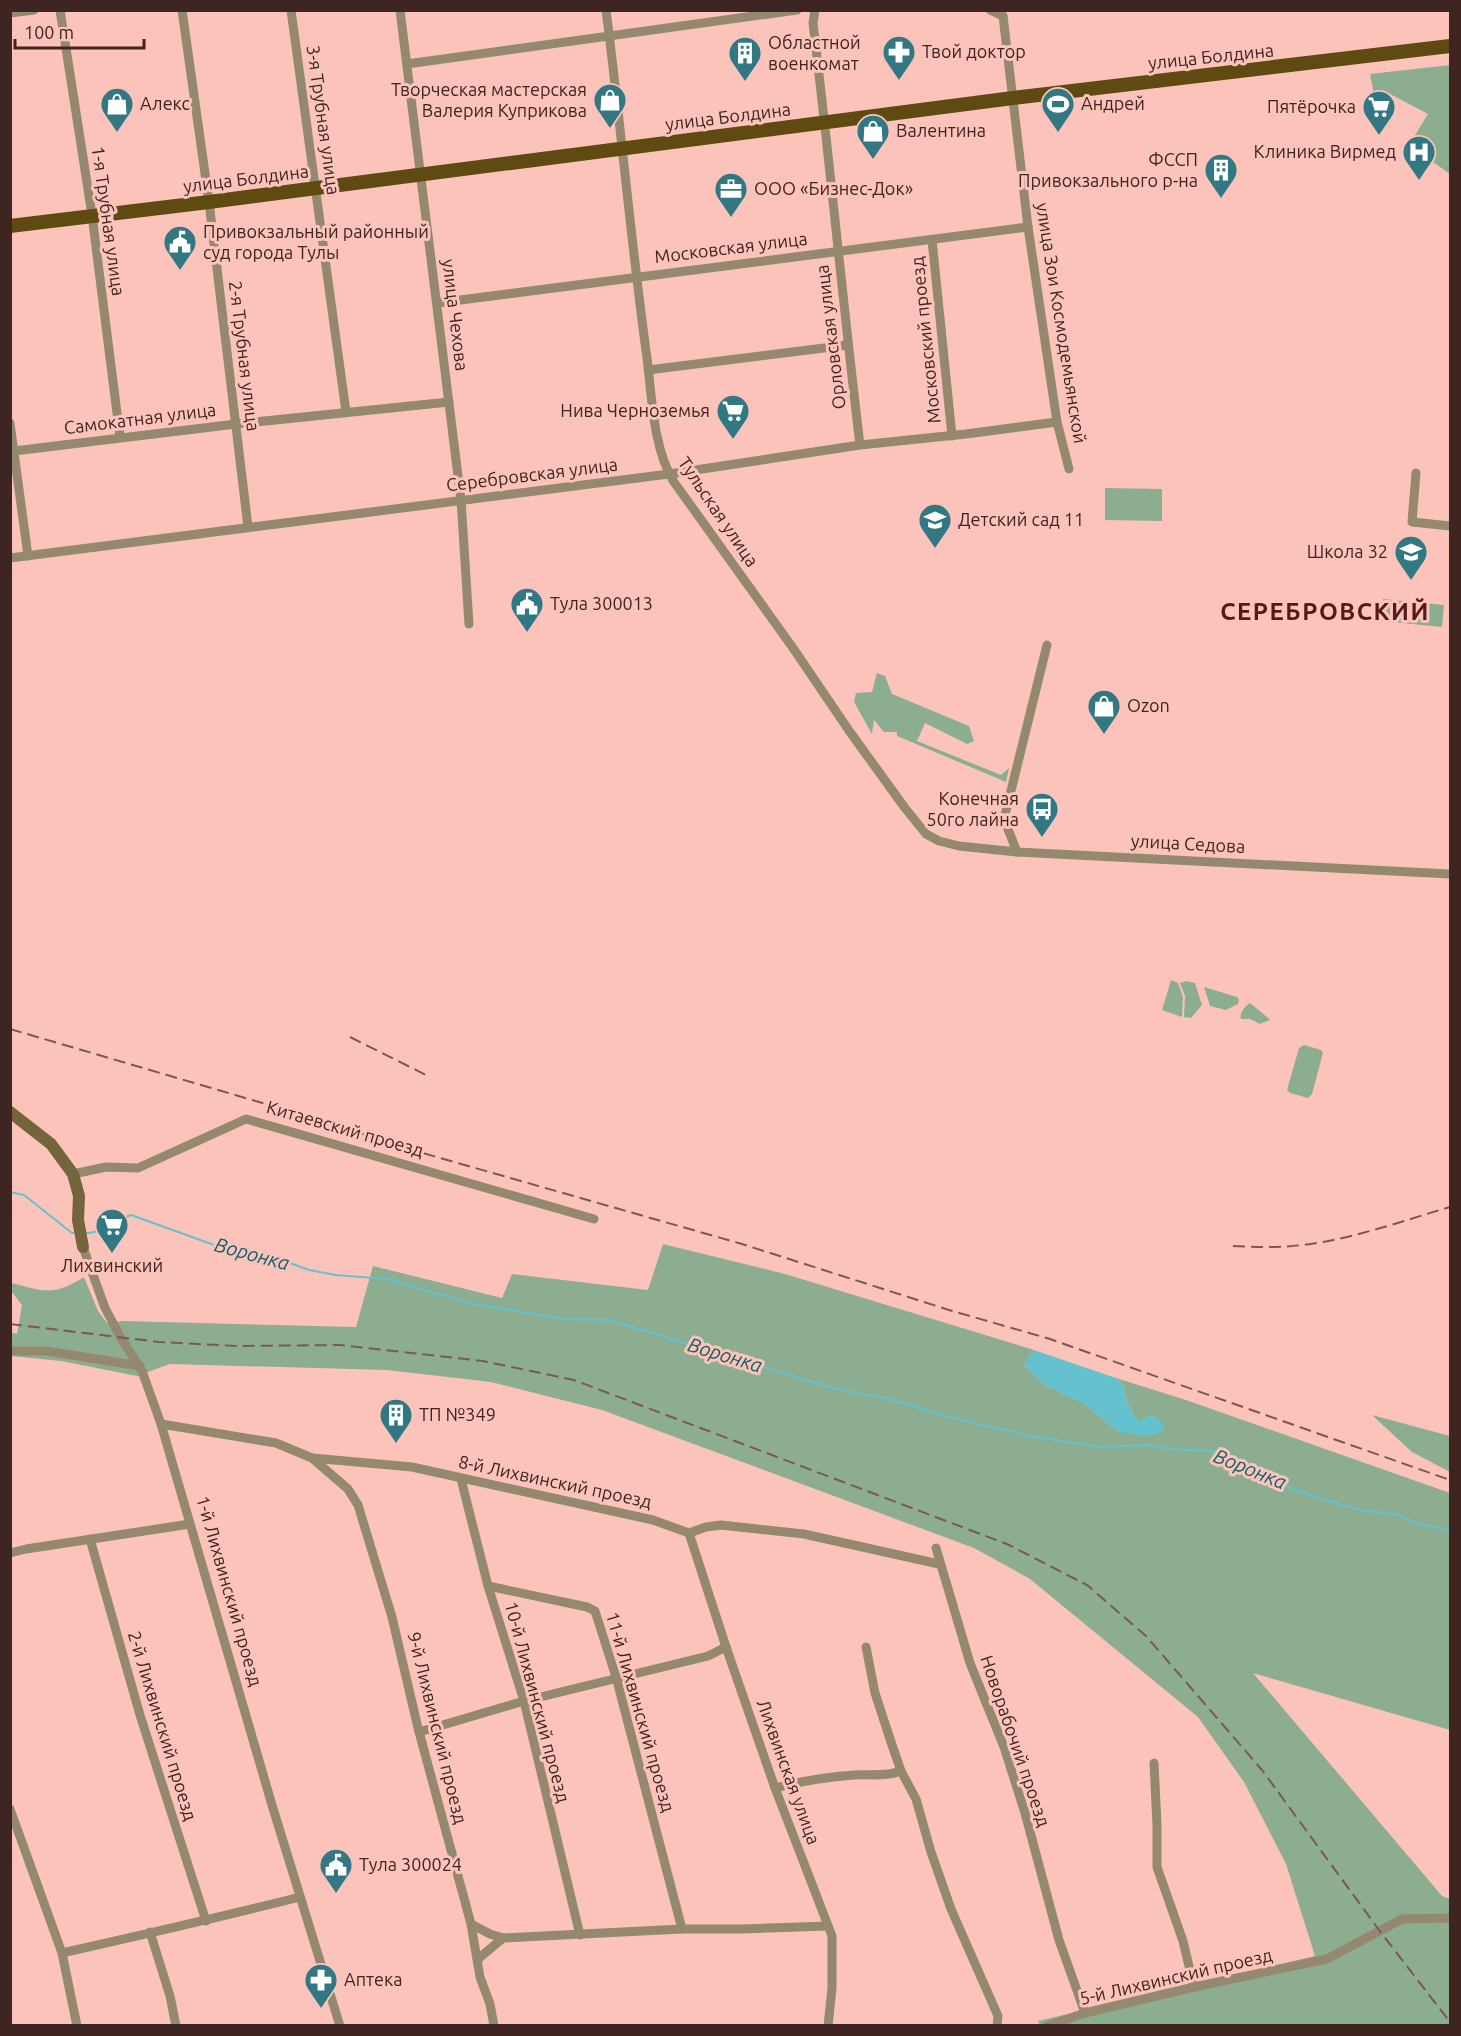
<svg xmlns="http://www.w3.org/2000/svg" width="1461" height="2036" viewBox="0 0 1461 2036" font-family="Ubuntu,sans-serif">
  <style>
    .green { fill: #8dad90 }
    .water { fill: #64c2cf }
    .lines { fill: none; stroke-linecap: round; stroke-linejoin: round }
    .stream { stroke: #64c2cf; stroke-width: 2 }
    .street { stroke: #94896e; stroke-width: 9 }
    .secondary { stroke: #75653c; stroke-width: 12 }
    .primary { stroke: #5f4b12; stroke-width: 14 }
    .rail { stroke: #7c5853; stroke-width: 2; stroke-dasharray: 12 6; stroke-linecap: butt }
    .labels { text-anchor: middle; stroke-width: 6; stroke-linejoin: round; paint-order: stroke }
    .poi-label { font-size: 18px; fill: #3f2521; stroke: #fcc3bb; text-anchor: start }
    .street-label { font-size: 18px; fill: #3f2521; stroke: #fcc3bb }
    .water-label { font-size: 20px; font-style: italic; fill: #10606a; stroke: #fcc3bb }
    .district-label { font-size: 24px; font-weight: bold; letter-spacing: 1.5px; fill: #521b17; stroke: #fcc3bb }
  </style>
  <rect width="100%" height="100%" fill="#fcc3bb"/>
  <g class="green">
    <polygon points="1450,65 1450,174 1409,145 1428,114 1390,94 1374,95 1370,74"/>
    <polygon points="1105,488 1162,489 1162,521 1105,520"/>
    <polygon points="1383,599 1444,605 1442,627 1381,621"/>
    <polygon points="877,673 885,676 892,694 969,726 974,741 967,744 925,723 917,741 1001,775 1009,768 1006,782 897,736 897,732 884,732 874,720 872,734 854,702 856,693 872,692"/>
    <polygon points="1171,980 1178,983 1183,997 1182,1017 1162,1010"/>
    <polygon points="1186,981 1195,983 1202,1005 1191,1018 1184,1017 1185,996 1180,983"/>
    <polygon points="1204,987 1237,997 1239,1000 1238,1004 1226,1010 1210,1006"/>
    <path d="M1250 1003 1267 1017 1270 1020 1260 1024 1250 1019H1241C1239 1013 1245 1006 1250 1003Z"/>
    <polygon points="1304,1045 1321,1050 1323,1053 1312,1094 1308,1098 1290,1093 1287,1090 1299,1048"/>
    <path d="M663 1244 785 1274 1034 1350 1024 1365 1045 1385 1083 1403 1119 1432 1138 1421 1127 1403 1123 1385 1116 1378 1186 1400 1450 1493V1730L1253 1673 1442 1896 1450 1899V2025H1040L1038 2021 1315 1956 1286 1864 1244 1782 1198 1717 1030 1579 974 1548 602 1410 491 1382 387 1370 170 1364 137 1376 61 1361 11 1356 10 1332 17 1334 22 1305 11 1291V1283C45 1291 52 1297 84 1277L98 1311 107 1323 122 1321 356 1327 373 1266 502 1298 512 1274 648 1290Z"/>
    <polygon points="1372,1415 1450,1436 1450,1472 1412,1452"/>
  </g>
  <polygon class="water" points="1034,1350 1116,1378 1123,1385 1127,1403 1138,1421 1152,1415 1163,1423 1164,1432 1147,1436 1119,1432 1083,1403 1045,1385 1024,1365"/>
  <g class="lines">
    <g class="stream">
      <polyline points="10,1192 24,1195 72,1233 77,1233"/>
      <path d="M85 1233C99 1234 117 1221 131 1215L217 1246 257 1251 309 1270 336 1275 387 1279 473 1304 565 1319 609 1320 836 1389 885 1398 964 1421 1031 1436 1099 1447 1151 1445 1168 1449 1212 1451 1248 1465 1289 1487 1323 1499 1363 1511 1395 1514 1416 1523 1450 1531"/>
    </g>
    <g class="street">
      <polyline points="60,10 92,215 120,437"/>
      <polyline points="182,10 209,202 248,527"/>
      <polyline points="291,10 346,412"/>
      <polyline points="400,10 461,500 469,624"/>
      <path d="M606 10C621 126 631 243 647 358 652 397 653 449 674 482L793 648 850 732 905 808 926 834 939 841 959 846 1017 852 1450 874"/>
      <path d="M815 10 813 23C830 163 843 305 860 445"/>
      <polyline points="990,10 1003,16"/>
      <polyline points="10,13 34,10"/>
      <polyline points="1003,16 1028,227 1057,422 1069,469"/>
      <polyline points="407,64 797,10"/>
      <polyline points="932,240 952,436"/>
      <polyline points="437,303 1028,227"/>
      <polyline points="648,370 848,345"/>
      <polyline points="10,423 28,556"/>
      <polyline points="14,451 236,424 449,402"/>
      <polyline points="1416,473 1412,522 1450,526"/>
      <polyline points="10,558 669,474 860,445 966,434 1057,422"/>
      <polyline points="1017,852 1004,819 1047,645"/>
      <polyline points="73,1174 106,1167 138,1168 246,1119 594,1219"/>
      <polyline points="83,1247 105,1308 121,1338 142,1371 161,1424 272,1805 340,2026"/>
      <polyline points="10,1351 46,1351 140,1366"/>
      <polyline points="161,1424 276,1443 312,1458 412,1467 653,1520 689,1533 706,1527 721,1525 804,1534 939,1564"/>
      <polyline points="312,1458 348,1489 358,1505 392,1617 418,1728 471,1924 480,1977 490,2004 494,2026"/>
      <polyline points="461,1479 488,1586 524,1701 580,1935"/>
      <polyline points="689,1533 726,1647 775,1788 832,1936 832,1988 828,2026"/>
      <polyline points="90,1539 140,1715 206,1921"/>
      <polyline points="936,1548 970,1663 1004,1747 1025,1813 1059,1940 1085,2013"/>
      <polyline points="10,1553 26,1549 190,1524"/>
      <polyline points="488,1586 587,1607 595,1611 616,1677 682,1929"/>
      <polyline points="866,1647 875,1693 891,1742 901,1771 916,1799 931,1852 951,1909 998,2016 997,2026"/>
      <polyline points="419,1732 524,1701 708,1656 726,1647"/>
      <polyline points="1154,1763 1157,1825 1157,1867 1183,1941 1194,1987"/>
      <path d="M775 1788C801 1781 827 1777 854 1775 870 1774 886 1777 901 1771"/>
      <polyline points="10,1809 62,1953 77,2026"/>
      <polyline points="471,1924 490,1934 503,1938"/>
      <polyline points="150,1932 170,1996 176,2026"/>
      <path d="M62 1953C142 1935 221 1917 300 1897"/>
      <polyline points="478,1959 503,1938 682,1929 741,1929 828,1926"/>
      <polyline points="1047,2026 1085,2013 1194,1987 1327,1959 1402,1919 1450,1918"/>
    </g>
    <polyline class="secondary" points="10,1112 51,1144 73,1174 79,1196 78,1220 83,1247"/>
    <polyline class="primary" points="10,226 209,202 1013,98 1450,46"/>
    <g class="rail">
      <polyline points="10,1029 317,1119 405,1148 742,1244 949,1310 1050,1339 1450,1480"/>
      <polyline points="350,1037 428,1076"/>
      <path d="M1233 1246C1256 1247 1279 1248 1302 1245 1353 1239 1402 1221 1450 1207"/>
      <polyline points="10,1324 159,1342 237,1346 340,1345 483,1361 574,1380 1007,1544 1087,1585 1146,1636 1262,1770 1379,1930 1450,2022"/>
    </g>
  </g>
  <defs>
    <symbol id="pharmacy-pin" viewBox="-11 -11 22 30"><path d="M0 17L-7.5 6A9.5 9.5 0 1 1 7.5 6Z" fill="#317882" stroke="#fcc3bb"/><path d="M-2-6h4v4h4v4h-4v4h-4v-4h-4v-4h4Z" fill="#fff"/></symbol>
    <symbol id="building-pin" viewBox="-11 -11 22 30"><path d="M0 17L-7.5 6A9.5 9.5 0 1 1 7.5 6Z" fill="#317882" stroke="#fcc3bb"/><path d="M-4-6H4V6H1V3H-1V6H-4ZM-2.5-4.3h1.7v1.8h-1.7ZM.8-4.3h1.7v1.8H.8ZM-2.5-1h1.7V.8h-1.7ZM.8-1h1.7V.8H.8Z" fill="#fff"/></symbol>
    <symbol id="shop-pin" viewBox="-11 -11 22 30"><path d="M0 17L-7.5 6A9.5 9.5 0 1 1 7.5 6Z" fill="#317882" stroke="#fcc3bb"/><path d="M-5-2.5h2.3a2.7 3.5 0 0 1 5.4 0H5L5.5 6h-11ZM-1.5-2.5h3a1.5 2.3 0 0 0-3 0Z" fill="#fff"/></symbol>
    <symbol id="stadium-pin" viewBox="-11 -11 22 30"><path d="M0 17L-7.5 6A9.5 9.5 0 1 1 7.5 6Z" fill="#317882" stroke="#fcc3bb"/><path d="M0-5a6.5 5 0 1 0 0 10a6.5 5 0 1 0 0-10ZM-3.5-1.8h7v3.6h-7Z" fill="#fff"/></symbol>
    <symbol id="supermarket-pin" viewBox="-11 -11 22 30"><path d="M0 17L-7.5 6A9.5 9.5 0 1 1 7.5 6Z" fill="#317882" stroke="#fcc3bb"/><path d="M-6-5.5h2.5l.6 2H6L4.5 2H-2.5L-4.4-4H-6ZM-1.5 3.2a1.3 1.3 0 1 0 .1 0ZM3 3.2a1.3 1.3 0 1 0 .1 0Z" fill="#fff"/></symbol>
    <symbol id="hospital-pin" viewBox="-11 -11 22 30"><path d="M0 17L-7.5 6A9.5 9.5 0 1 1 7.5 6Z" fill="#317882" stroke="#fcc3bb"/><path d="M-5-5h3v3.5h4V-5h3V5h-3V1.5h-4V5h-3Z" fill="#fff"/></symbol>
    <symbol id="office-pin" viewBox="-11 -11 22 30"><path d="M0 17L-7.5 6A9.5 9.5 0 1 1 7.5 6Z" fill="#317882" stroke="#fcc3bb"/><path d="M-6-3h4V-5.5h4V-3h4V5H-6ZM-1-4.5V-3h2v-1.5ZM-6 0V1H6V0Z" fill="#fff"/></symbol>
    <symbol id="civic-pin" viewBox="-11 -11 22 30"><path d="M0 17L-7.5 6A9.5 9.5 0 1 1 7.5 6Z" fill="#317882" stroke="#fcc3bb"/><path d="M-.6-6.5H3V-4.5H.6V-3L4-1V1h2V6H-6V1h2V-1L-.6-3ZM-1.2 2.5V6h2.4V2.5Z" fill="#fff"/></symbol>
    <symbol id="school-pin" viewBox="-11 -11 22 30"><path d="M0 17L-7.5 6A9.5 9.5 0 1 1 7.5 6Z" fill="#317882" stroke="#fcc3bb"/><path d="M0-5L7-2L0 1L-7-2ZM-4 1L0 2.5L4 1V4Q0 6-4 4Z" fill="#fff"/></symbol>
    <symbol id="bus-pin" viewBox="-11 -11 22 30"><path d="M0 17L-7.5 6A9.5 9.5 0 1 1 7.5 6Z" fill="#317882" stroke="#fcc3bb"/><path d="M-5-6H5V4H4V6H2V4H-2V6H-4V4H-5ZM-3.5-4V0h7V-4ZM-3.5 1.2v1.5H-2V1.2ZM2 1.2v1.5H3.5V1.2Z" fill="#fff"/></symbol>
  </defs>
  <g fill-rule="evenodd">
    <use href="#pharmacy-pin" x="880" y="33" width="38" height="52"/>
    <use href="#building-pin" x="726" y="34" width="38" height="52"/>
    <use href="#shop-pin" x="591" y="81" width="38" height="52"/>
    <use href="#shop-pin" x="98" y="85" width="38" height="52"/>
    <use href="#stadium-pin" x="1039" y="85" width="38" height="52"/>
    <use href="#supermarket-pin" x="1360" y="88" width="38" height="52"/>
    <use href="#shop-pin" x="854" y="112" width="38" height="52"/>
    <use href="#hospital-pin" x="1400" y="133" width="38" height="52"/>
    <use href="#building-pin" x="1202" y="151" width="38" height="52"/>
    <use href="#office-pin" x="712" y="170" width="38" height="52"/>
    <use href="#civic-pin" x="161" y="223" width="38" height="52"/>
    <use href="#supermarket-pin" x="714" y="392" width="38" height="52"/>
    <use href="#school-pin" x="916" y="501" width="38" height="52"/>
    <use href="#school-pin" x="1392" y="533" width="38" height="52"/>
    <use href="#civic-pin" x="508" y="585" width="38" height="52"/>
    <use href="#shop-pin" x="1085" y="687" width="38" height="52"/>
    <use href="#bus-pin" x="1023" y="790" width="38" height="52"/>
    <use href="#supermarket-pin" x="93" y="1206" width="38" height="52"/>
    <use href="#building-pin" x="377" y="1396" width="38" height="52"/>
    <use href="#civic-pin" x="317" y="1846" width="38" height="52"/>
    <use href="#pharmacy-pin" x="302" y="1961" width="38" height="52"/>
  </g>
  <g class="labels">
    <g class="poi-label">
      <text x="768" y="49">Областной<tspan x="768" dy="21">военкомат</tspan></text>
      <text x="922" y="58">Твой доктор</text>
      <text x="587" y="96" text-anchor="end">Творческая мастерская<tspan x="587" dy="21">Валерия Куприкова</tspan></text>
      <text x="140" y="110">Алекс</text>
      <text x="1081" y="110">Андрей</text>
      <text x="1356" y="113" text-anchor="end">Пятёрочка</text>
      <text x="896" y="137">Валентина</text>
      <text x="1396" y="158" text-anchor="end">Клиника Вирмед</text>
      <text x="1198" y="166" text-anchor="end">ФССП<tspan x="1198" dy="21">Привокзального р-на</tspan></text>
      <text x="754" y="195">ООО «Бизнес-Док»</text>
      <text x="203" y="238">Привокзальный районный<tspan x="203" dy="21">суд города Тулы</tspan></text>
      <text x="710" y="417" text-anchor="end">Нива Черноземья</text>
      <text x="958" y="526">Детский сад 11</text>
      <text x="1388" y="558" text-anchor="end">Школа 32</text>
      <text x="550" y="610">Тула 300013</text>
      <text x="1127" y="712">Ozon</text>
      <text x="1019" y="805" text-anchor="end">Конечная<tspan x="1019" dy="21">50го лайна</tspan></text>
      <text x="112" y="1272" text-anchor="middle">Лихвинский</text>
      <text x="419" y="1421">ТП №349</text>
      <text x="359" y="1871">Тула 300024</text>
      <text x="344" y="1986">Аптека</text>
    </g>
    <g class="street-label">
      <text transform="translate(1211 57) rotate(-6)" y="6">улица Болдина</text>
      <text transform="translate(728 117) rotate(-7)" y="6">улица Болдина</text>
      <text transform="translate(323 120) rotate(82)" y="6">3-я Трубная улица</text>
      <text transform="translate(246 179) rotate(-7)" y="6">улица Болдина</text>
      <text transform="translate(108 221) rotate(82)" y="6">1-я Трубная улица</text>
      <text transform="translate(731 248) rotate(-7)" y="6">Московская улица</text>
      <text transform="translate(455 315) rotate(83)" y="6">улица Чехова</text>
      <text transform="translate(1061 323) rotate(81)" y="6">улица Зои Космодемьянской</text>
      <text transform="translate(831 337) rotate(-97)" y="6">Орловская улица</text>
      <text transform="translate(926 340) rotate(-96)" y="6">Московский проезд</text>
      <text transform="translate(244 356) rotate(83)" y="6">2-я Трубная улица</text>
      <text transform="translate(140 419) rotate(-7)" y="6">Самокатная улица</text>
      <text transform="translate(532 475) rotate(-7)" y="6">Серебровская улица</text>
      <text transform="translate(718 512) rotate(56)" y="6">Тульская улица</text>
      <text transform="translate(1188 844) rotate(3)" y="6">улица Седова</text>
      <text transform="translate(345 1129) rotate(16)" y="6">Китаевский проезд</text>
      <text transform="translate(555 1482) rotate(12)" y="6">8-й Лихвинский проезд</text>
      <text transform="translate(229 1591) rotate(74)" y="6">1-й Лихвинский проезд</text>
      <text transform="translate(537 1702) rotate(75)" y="6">10-й Лихвинский проезд</text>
      <text transform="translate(640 1712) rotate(74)" y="6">11-й Лихвинский проезд</text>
      <text transform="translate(162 1726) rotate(73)" y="6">2-й Лихвинский проезд</text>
      <text transform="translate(437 1728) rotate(76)" y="6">9-й Лихвинский проезд</text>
      <text transform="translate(1015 1741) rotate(71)" y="6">Новорабочий проезд</text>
      <text transform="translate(788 1772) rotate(70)" y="6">Лихвинская улица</text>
      <text transform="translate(1176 1977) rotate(-13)" y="6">5-й Лихвинский проезд</text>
    </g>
    <g class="water-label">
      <text transform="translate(252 1254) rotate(15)" y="7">Воронка</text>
      <text transform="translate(725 1355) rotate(17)" y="7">Воронка</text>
      <text transform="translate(1250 1469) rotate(22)" y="7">Воронка</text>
    </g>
    <g class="district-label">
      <text x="1325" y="620">СЕРЕБРОВСКИЙ</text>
    </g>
  </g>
  <rect width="1461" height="2036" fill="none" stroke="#3f2521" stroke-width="24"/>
  <path d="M15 39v9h129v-9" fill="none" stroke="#3f2521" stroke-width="3"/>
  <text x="24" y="39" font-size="18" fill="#3f2521" stroke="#fcc3bb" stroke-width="4.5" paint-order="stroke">100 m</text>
</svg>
